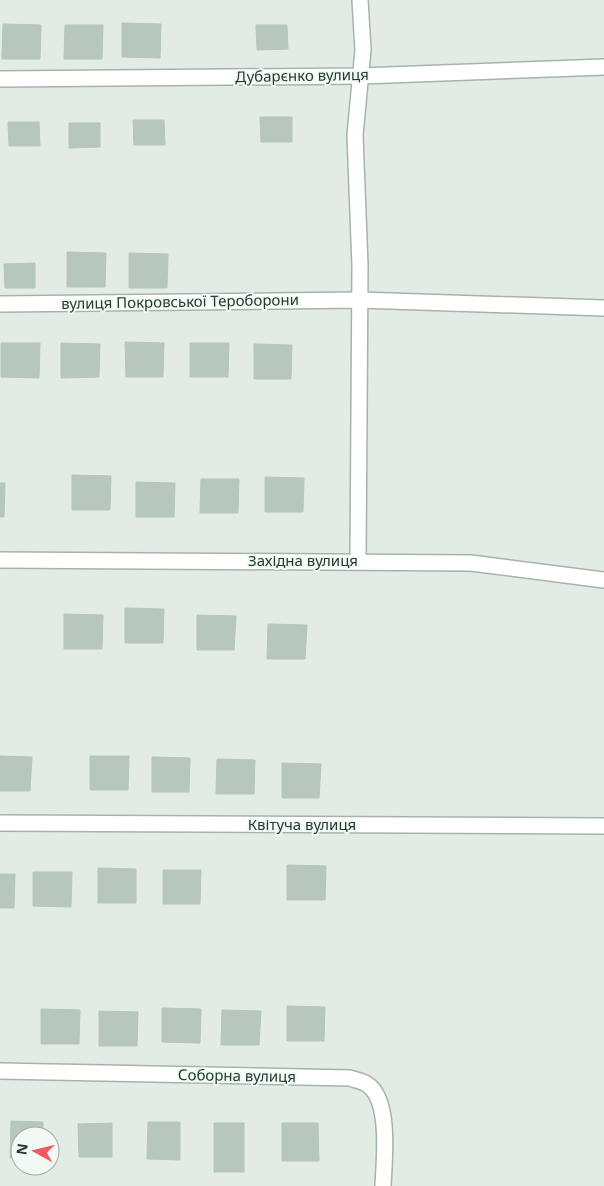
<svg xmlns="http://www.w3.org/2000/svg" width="604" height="1186" viewBox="0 0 604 1186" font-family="'Noto Sans',sans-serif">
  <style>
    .building { fill: #b7c7bd; stroke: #b4c6ba }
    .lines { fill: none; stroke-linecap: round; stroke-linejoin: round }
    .minor-casing { stroke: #a5b4aa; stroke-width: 18 }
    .minor { stroke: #fff; stroke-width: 15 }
    .labels { text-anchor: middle; stroke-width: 4; stroke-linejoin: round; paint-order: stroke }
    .street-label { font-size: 15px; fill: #223d2e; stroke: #f2f8f4 }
  </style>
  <rect width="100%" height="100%" fill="#e2ece5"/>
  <g class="building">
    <polygon points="122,23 161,24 160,58 122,57"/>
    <polygon points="3,24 41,25 40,59 2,59"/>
    <polygon points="65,25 103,25 102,59 64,59"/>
    <polygon points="256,25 287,25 288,49 257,50"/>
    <polygon points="260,117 292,117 292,142 261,142"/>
    <polygon points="133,120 164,120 165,145 134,145"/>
    <polygon points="8,122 39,122 40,146 9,146"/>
    <polygon points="69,123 100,123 100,147 69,148"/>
    <polygon points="67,252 106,253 105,287 67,287"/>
    <polygon points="129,253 168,254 167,288 129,288"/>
    <polygon points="35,263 35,288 5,288 4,264"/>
    <polygon points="125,342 164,343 163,377 126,377"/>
    <polygon points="1,343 40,343 39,378 1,377"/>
    <polygon points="61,343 100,344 99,377 61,378"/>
    <polygon points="190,343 229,343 228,377 190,377"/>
    <polygon points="254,344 292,345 291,379 254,379"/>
    <polygon points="72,475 111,476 110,510 72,510"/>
    <polygon points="265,477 304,478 303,512 265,512"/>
    <polygon points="201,479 239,479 238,513 200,513"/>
    <polygon points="136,482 175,483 174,517 136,517"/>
    <polygon points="0,483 5,483 4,517 0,517"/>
    <polygon points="125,608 164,609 163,643 125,643"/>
    <polygon points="64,614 103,615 102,649 64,649"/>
    <polygon points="197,615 236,616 234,650 197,650"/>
    <polygon points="268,624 307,625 305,659 267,659"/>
    <polygon points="0,756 32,757 30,791 0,791"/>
    <polygon points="90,756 129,756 128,790 90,790"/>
    <polygon points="152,757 190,758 189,792 152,792"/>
    <polygon points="217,759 255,760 254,794 216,794"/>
    <polygon points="282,763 321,764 319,798 282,798"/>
    <polygon points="287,865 326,866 325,900 287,900"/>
    <polygon points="98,868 136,869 136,903 98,903"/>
    <polygon points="163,870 201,870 200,904 163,904"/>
    <polygon points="33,872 72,872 71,907 33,906"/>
    <polygon points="0,874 15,874 14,908 0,908"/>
    <polygon points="287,1006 325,1007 324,1041 287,1041"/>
    <polygon points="162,1008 201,1009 200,1043 162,1042"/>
    <polygon points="41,1009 80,1010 79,1044 41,1044"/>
    <polygon points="222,1010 261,1011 259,1045 221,1045"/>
    <polygon points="99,1011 138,1012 137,1046 99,1046"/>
    <polygon points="11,1121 43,1122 43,1136 20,1136 20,1159 10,1158"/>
    <polygon points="148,1122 180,1122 180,1160 147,1159"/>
    <polygon points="112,1123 112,1157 79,1157 78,1124"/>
    <rect x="214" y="1123" width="30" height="49"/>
    <polygon points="282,1123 318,1123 319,1161 282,1161"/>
  </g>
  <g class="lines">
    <defs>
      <g id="minor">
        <polyline points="0,79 361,76 604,67"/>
        <polyline points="0,304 360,300 604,308"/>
        <polyline points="0,560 471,563 604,580"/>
        <polyline points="358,562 360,266 355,135 363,50 360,0"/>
        <polyline points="0,823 604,826"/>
        <path d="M0 1071 350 1078C355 1080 363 1081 368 1085 391 1101 384 1161 383 1186"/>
      </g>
    </defs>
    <use href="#minor" class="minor-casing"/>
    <use href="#minor" class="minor"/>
  </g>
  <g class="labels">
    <g class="street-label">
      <text transform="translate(302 76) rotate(-1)" y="5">Дубарєнко вулиця</text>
      <text transform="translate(180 302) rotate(-1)" y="5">вулиця Покровської Тероборони</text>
      <text x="303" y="566">Західна вулиця</text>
      <text x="302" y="830">Квітуча вулиця</text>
      <text transform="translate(237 1076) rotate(1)" y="5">Соборна вулиця</text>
    </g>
  </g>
  <g transform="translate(35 1151) rotate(278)"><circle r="24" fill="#f2f8f4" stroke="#9fada5"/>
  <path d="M0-4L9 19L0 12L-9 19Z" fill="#f15a5d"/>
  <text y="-8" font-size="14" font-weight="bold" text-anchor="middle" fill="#223d2e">N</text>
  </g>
</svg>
